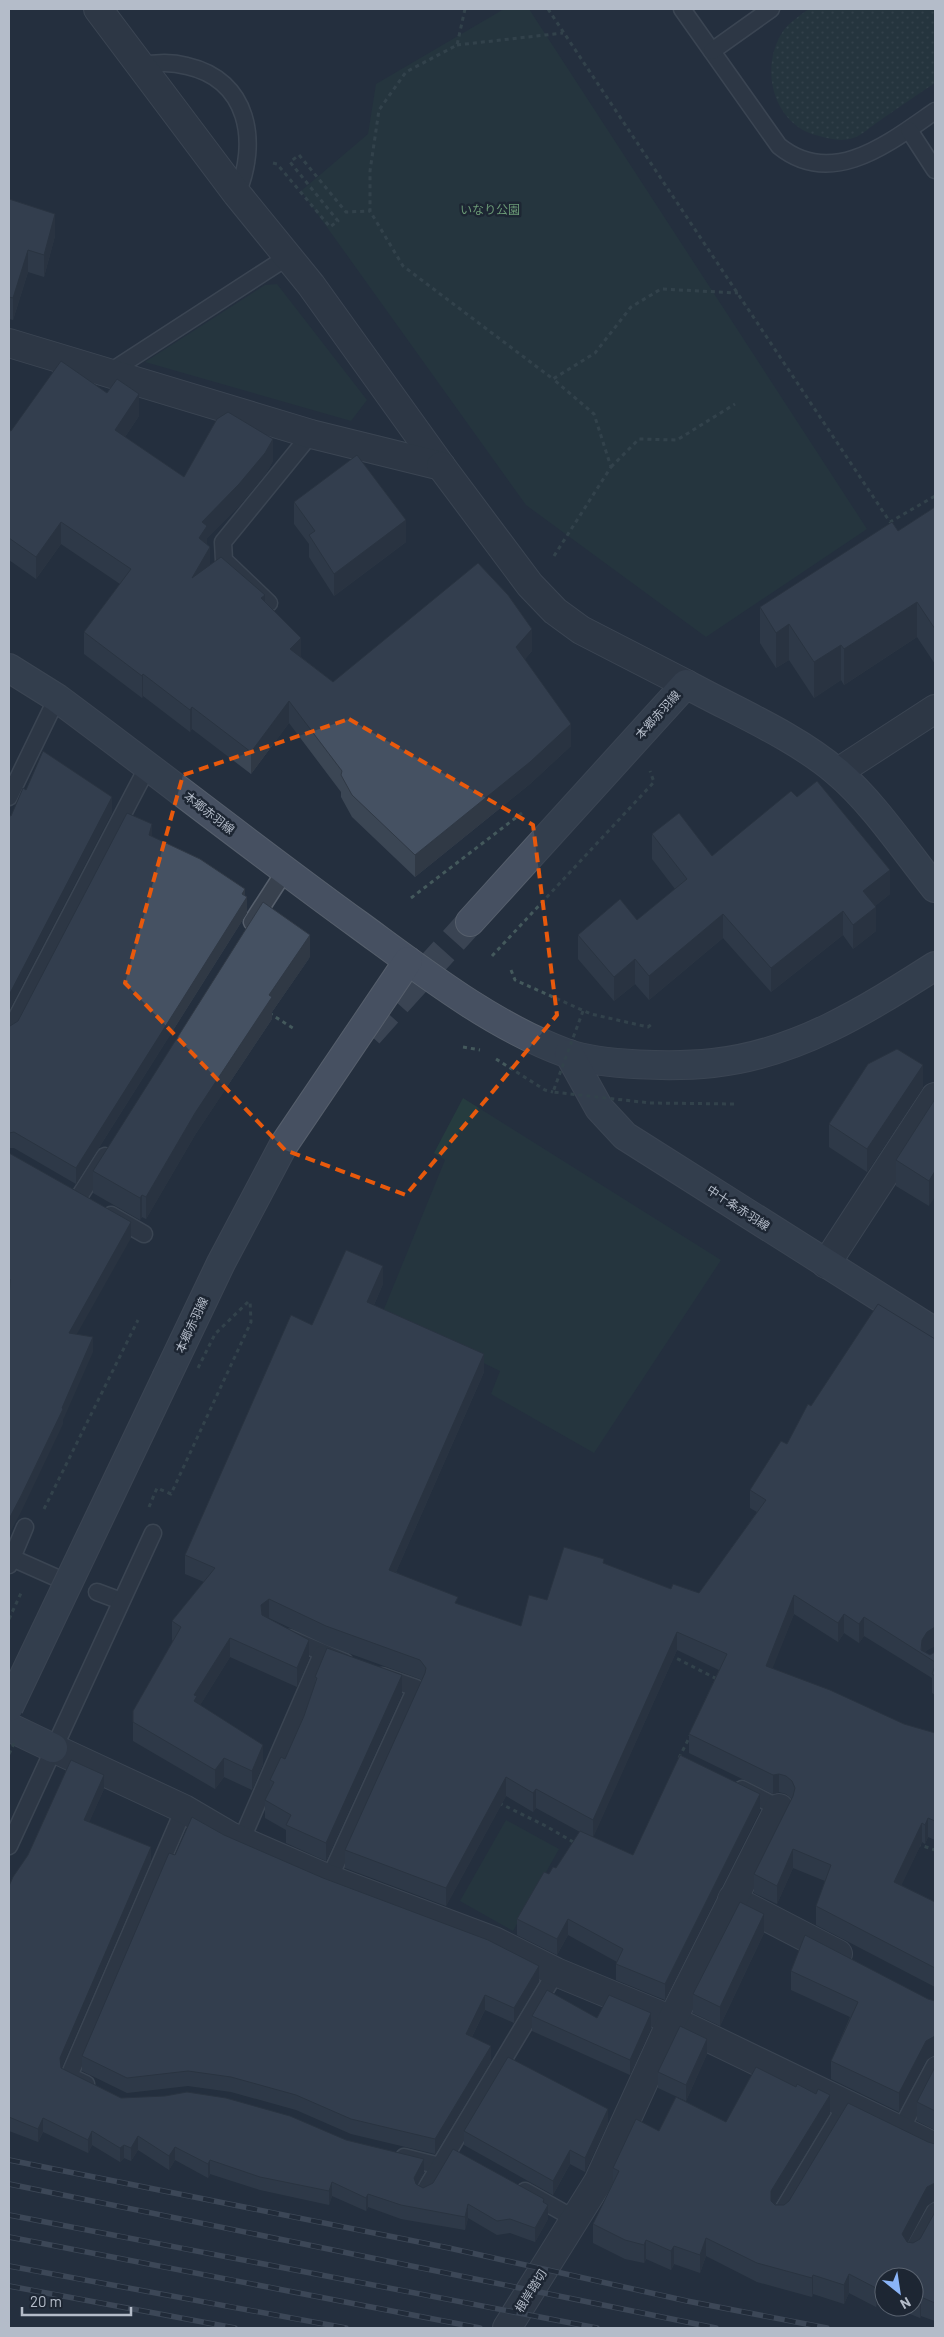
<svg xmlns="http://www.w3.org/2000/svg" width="944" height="2337" viewBox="0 0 944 2337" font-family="Barlow,'Noto Sans JP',sans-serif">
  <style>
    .grass { fill: url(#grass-dots) }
    .green { fill: #263c3f }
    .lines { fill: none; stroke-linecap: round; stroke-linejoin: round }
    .secondary-tunnel { stroke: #3a4453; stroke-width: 28; stroke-dasharray: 28 14; stroke-linecap: butt }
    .service-casing { stroke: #565f6c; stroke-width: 19 }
    .minor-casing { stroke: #565f6c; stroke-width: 30 }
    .tertiary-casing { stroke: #565f6c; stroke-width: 30 }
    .secondary-casing { stroke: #565f6c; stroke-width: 30 }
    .path { stroke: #44595c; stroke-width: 3; stroke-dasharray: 4 4; stroke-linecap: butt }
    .service { stroke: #38414e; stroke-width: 16 }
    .minor { stroke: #38414e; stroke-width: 28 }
    .tertiary { stroke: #38414e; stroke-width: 28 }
    .secondary { stroke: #465061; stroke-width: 28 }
    .rail-casing { stroke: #5a6575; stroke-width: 5.5 }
    .rail { stroke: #1d2633; stroke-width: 4; stroke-dasharray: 11; stroke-linecap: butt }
    .secondary-bridge-casing { stroke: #565f6c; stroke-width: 30; stroke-linecap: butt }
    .path-bridge { stroke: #44595c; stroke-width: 3; stroke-dasharray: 4 4; stroke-linecap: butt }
    .secondary-bridge { stroke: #465061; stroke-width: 28 }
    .wall { fill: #3b4654 }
    .shaded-wall { fill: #303945 }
    .building { fill: #455162; stroke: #303945 }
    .marked { fill: none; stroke: #e8590c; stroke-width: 4; stroke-dasharray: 10 6; stroke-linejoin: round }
    .labels { text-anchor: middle; stroke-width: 5; stroke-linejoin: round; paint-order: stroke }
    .park-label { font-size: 12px; fill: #6b9a76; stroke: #1d2633 }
    .street-label { font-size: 12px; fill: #b4bcc9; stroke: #1d2633 }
  </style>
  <defs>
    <pattern id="grass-dots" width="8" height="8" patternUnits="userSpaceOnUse" patternTransform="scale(1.25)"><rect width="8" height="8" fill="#263c3f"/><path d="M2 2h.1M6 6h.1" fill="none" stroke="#435659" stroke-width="1.8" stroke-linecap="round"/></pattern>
  </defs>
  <rect width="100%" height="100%" fill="#242f3e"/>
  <path class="grass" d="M809 9H935V83C915 96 895 110 875 124 869 128 861 136 853 138 841 142 831 139 819 136 774 126 758 69 783 31 790 22 800 15 809 9Z"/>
  <g class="green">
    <polygon points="504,9 529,9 867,529 706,637 526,505 301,191 368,134 376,84"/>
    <polygon points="277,284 367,400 351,421 145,362 265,285"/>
    <polygon points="463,1098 721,1260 594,1453 491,1394 500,1371 382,1314 445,1160 434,1153"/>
    <polygon points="506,1820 559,1849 513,1931 460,1901"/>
  </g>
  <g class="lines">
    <polyline class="secondary-tunnel" points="369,1034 470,922"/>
    <defs>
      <g id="service">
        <path d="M682 9 779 146C832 189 889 143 935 111"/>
        <polyline points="712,51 771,9"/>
        <path d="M141 66C157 62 172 62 187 66 249 80 259 142 237 194"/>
        <polyline points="909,130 935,170"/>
        <polyline points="110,372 289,256"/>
        <polyline points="269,603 224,560 223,542 311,434"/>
        <polyline points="9,797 57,698"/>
        <polyline points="252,922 285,871"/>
        <polyline points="9,1032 148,766"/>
        <polyline points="79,1197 105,1156"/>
        <polyline points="111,1215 144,1234"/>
        <polyline points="12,1558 57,1578"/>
        <polyline points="9,1565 25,1527"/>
        <polyline points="97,1592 121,1601"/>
        <polyline points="289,1638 345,1662"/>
        <polyline points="742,1789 779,1808"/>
        <polyline points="241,1841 322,1654"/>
        <polyline points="9,1846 153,1533"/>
        <polyline points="329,1879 416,1688 382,1676"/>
        <polyline points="86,2084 69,2076 184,1809"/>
        <polyline points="901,2129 935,2065"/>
        <polyline points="404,2157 440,2166"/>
        <polyline points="525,2191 575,2219"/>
        <polyline points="424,2192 556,1972"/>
        <polyline points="780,2215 847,2104"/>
        <polyline points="912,2252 935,2211"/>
      </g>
      <g id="minor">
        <polyline points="98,9 237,194 311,285 441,466"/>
        <polyline points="9,343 311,434 441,466"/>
        <polyline points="826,1264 935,1097"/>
        <polyline points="53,1748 184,1809 230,1836 329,1879 494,1941 556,1972 672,2020 935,2147"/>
        <polyline points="732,1899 838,1954"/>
        <polyline points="507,2328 598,2182 672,2020 779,1808"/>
      </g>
      <g id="tertiary">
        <polyline points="441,466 530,585 555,611 581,630 686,684"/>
        <polyline points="838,772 935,709"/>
      </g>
      <g id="secondary">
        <path d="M9 668 57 698C158 773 257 851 359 925 422 971 492 1026 566 1053 601 1066 676 1067 713 1063 797 1054 866 1010 935 966"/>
        <path d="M470 922 686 684C735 711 795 736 837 772 872 801 906 852 935 888"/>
        <polyline points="569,1054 599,1108 625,1136 935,1332"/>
        <polyline points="167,1376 221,1263 283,1146 408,961"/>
        <polyline points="9,1727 53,1748"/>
      </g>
    </defs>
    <use href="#service" class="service-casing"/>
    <use href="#minor" class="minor-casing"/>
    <use href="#tertiary" class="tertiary-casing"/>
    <use href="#secondary" class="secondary-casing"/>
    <g class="path">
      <polyline points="465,9 457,45 406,72 379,110 370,171 370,211 403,266 553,379"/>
      <polyline points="548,9 890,522 935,496"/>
      <polyline points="457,45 563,33"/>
      <polyline points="273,163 277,164 330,227 338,221 290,162 299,155 346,212 370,211"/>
      <polyline points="611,467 639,439 677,440 735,404"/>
      <polyline points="554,556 611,467 594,414 553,379 595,353 631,307 661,289 738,293"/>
      <polyline points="411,898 522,813"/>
      <polyline points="492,956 654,782 650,771"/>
      <polyline points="511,970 515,980 591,1014 648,1027 653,1023"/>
      <polyline points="269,1013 296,1030"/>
      <polyline points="463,1047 480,1050"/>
      <polyline points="496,1059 545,1090 553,1092"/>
      <polyline points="650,1103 736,1104"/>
      <polyline points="149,1507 157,1488 171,1494 251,1322 250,1300"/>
      <polyline points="44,1509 138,1320"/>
      <polyline points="9,1619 22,1591"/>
      <polyline points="670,1655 717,1679"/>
      <polyline points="679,1758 691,1734"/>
      <polyline points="499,1803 544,1825 575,1843"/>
      <polyline points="917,1844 935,1850"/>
    </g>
    <use href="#service" class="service"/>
    <use href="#minor" class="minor"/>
    <use href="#tertiary" class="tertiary"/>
    <use href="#secondary" class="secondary"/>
    <defs>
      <g id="rail">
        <polyline points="9,2160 449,2248 687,2301 827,2328"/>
        <polyline points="9,2184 716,2328"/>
        <polyline points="9,2215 597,2328"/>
        <polyline points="9,2237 480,2328"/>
        <polyline points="9,2266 346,2328"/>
        <polyline points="9,2286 235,2328"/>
      </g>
    </defs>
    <use href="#rail" class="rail-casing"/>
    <use href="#rail" class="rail"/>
    <defs>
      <polyline id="secondary-bridge" points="9,1707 167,1376"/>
    </defs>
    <use href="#secondary-bridge" class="secondary-bridge-casing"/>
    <g class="path-bridge">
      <polyline points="583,1011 553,1092 650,1103"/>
      <polyline points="198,1368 215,1334 250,1300"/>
      <polyline points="9,1754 16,1739"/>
    </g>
    <use href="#secondary-bridge" class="secondary-bridge"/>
  </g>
  <g class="wall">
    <polygon points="9,199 55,236 44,277 28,272 13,320 9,319"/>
    <polygon points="139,416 125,437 184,477 273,461 265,475 239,506 207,538 207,545 210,565 265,602 301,657 333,682 532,651 525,659 571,746 530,784 415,877 352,817 341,797 341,792 289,723 251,774 192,729 190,732 143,696 142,698 84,654 84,632 120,584 61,544 36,579 9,560 9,430 11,431"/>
    <polygon points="294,502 406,542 334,596 309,557 309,544 294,524"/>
    <polygon points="935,507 935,664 917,637 844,685 841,680 814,698 789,660 776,668 760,643 760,607 898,531"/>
    <polygon points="652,834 712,856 890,894 875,906 876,931 853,949 843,935 771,992 723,938 649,1000 635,984 614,1001 578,959 578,935 637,920 675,889 652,859"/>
    <polygon points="152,836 245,896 247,913 76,1184 14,1148 9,1148 9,1026 10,1026 18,1021"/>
    <polygon points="310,957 272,1012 272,1019 195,1135 146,1219 142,1217 140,1220 93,1193 93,1171"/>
    <polygon points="923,1088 867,1172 829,1147 829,1124"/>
    <polygon points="935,1099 929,1206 896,1186 896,1160"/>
    <polygon points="383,1284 374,1305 484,1372 396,1572 458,1604 521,1626 547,1600 604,1564 671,1589 699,1593 757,1512 750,1508 750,1490 787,1444 811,1406 935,1339 935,1646 927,1650 925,1653 930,1655 935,1652 935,1695 932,1693 932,1678 864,1636 859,1643 844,1633 838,1642 794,1614 772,1668 904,1724 935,1733 935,1840 928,1837 925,1844 922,1842 901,1885 935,1902 935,1987 816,1925 816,1906 825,1881 793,1868 777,1904 754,1893 754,1874 792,1799 786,1794 779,1792 773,1794 689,1753 689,1734 719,1670 677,1650 593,1837 633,1855 760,1810 665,2000 616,1980 616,1964 617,1962 568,1935 557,1955 517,1935 517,1919 549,1874 556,1868 580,1832 536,1808 533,1812 506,1796 446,1906 345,1868 345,1850 422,1681 420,1679 326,1645 269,1618 268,1619 309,1659 297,1687 230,1657 200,1705 263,1764 252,1790 224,1777 215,1789 133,1741 133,1711 173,1641 172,1640 172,1621 204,1582 185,1574 185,1555 312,1325"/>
    <polygon points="315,1677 402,1694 326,1861 286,1843 286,1830 265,1818 265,1800 270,1789 270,1780 285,1759 304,1716 315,1684"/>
    <polygon points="104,1789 89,1822 151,1861 61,2068 121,2098 346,2140 424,2172 418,2185 423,2188 544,2202 548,2219 535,2242 510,2233 497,2235 468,2218 465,2230 401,2219 368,2207 366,2211 332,2196 329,2205 260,2190 210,2174 208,2178 175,2160 169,2170 138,2150 131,2161 124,2158 120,2162 92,2145 88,2153 43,2132 38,2142 9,2131 9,1886"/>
    <polygon points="224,1835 539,1981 514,2023 485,2010 472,2037 491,2061 435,2154 351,2134 296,2110 231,2092 188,2086 127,2093 82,2071 82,2056 175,1855"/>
    <polygon points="764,1933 720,2026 693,2013 693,1994"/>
    <polygon points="791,1971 935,2001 935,2055 926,2060 899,2112 831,2079 831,2061 850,2017 791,1990"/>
    <polygon points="532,2016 597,2018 651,2028 630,2075 532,2031"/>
    <polygon points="707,2054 686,2101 658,2088 658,2072"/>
    <polygon points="935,2067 935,2130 917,2121 917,2102"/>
    <polygon points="830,2113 775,2204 784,2205 928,2142 935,2144 935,2201 927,2206 908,2242 913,2243 920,2239 935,2212 935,2321 921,2316 920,2318 893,2307 914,2307 914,2277 884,2277 884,2304 879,2302 876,2307 849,2293 844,2304 813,2294 812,2297 757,2282 706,2256 700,2273 674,2264 671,2270 646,2259 644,2263 625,2259 593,2243 593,2224 613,2184 613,2168 659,2131 726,2122"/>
    <polygon points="608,2123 585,2172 570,2164 553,2195 464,2145 464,2131"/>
  </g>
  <g class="shaded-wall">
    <polygon points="10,162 10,183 9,191 9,169"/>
    <polygon points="55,214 55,236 44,277 44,255"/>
    <polygon points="28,250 28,272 13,320 13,298"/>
    <polygon points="139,394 139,416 115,452 115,430"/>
    <polygon points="273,439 273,461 265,475 239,506 207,538 207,548 199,538 202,522"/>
    <polygon points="406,520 406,542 334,596 334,574"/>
    <polygon points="61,522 61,544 36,579 36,557"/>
    <polygon points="210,547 210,569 192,578"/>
    <polygon points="265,595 265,617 261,598"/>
    <polygon points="917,602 917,637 844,685 844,649"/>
    <polygon points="789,624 789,660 776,668 776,633"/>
    <polygon points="532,629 532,651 516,669 516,647"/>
    <polygon points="301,638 301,660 290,649"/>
    <polygon points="841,645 841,680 814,698 814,662"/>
    <polygon points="143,674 143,696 142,698 142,676"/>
    <polygon points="289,701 289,723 251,774 251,752"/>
    <polygon points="192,707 192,729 190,732 190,710"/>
    <polygon points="571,724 571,746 530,784 415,877 415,855"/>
    <polygon points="112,797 112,813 9,1011 9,995"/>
    <polygon points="152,824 152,840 149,835"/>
    <polygon points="890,870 890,894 863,916 863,891"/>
    <polygon points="245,889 245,900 247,897 247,913 76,1184 76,1168"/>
    <polygon points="876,907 876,931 853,949 853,925"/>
    <polygon points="843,911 843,935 771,992 771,968"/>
    <polygon points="723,914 723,938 649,1000 649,976"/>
    <polygon points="310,935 310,957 272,1012 272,1019 195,1135 146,1219 146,1197 195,1113 269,995"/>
    <polygon points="635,959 635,984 614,1001 614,977"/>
    <polygon points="923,1065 923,1088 867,1172 867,1149"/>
    <polygon points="935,1171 935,1197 929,1206 929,1181"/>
    <polygon points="142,1195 142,1217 140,1220 140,1198"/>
    <polygon points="131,1222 131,1238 69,1348 69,1333"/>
    <polygon points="383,1266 383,1284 367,1321 367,1302"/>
    <polygon points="93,1337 93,1352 63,1420 63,1424 21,1512 9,1534 9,1519 62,1408"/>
    <polygon points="484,1354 484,1372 389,1588 389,1570"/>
    <polygon points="794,1595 794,1614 766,1685 766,1666"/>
    <polygon points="269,1599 269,1618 261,1624 261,1605"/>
    <polygon points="844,1614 844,1633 838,1642 838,1623"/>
    <polygon points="864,1617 864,1636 859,1643 859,1624"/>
    <polygon points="935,1627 935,1646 927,1650 924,1655 922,1653 922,1640 927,1632"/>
    <polygon points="677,1632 677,1650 593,1838 593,1820"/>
    <polygon points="230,1638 230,1657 197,1710 194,1701 194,1695"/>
    <polygon points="309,1640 309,1659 297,1687 297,1668"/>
    <polygon points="402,1675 402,1694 326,1861 326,1843"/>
    <polygon points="263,1745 263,1764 252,1790 252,1771"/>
    <polygon points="224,1758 224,1777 215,1789 215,1770"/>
    <polygon points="779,1774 779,1792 773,1794 773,1775"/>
    <polygon points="104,1775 104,1789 84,1834 84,1820"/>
    <polygon points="506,1777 506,1796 446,1906 446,1888"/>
    <polygon points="536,1789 536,1808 533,1812 533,1793"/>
    <polygon points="760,1794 760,1810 665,2000 665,1984"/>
    <polygon points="928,1818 928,1837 925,1844 925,1825"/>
    <polygon points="922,1823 922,1842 894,1901 894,1882"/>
    <polygon points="151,1847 151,1861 60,2072 60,2058"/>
    <polygon points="793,1849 793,1868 777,1904 777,1886"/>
    <polygon points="764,1914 764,1933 720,2026 720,2007"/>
    <polygon points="568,1919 568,1935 557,1955 557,1939"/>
    <polygon points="539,1966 539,1981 514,2023 514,2008"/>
    <polygon points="485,1995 485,2010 466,2049 466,2034"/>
    <polygon points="651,2013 651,2028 630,2075 630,2060"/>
    <polygon points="935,2036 935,2055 926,2060 899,2112 899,2093 926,2041"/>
    <polygon points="707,2039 707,2054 686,2101 686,2085"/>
    <polygon points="491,2046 491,2061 435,2154 435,2139"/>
    <polygon points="830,2095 830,2113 771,2210 771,2191"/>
    <polygon points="608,2109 608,2123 585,2172 585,2158"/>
    <polygon points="43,2118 43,2132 38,2142 38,2129"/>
    <polygon points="92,2131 92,2145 88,2153 88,2140"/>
    <polygon points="138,2136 138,2150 131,2161 131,2148"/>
    <polygon points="124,2145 124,2158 120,2162 120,2148"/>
    <polygon points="175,2147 175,2160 169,2170 169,2156"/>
    <polygon points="570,2150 570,2164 553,2195 553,2181"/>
    <polygon points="424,2159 424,2172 414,2191 414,2178"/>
    <polygon points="210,2160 210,2174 208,2178 208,2164"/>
    <polygon points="332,2182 332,2196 329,2205 329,2191"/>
    <polygon points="934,2182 934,2201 927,2206 902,2253 902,2234 927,2187"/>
    <polygon points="368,2194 368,2207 366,2211 366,2198"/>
    <polygon points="544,2199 544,2212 548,2205 548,2219 535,2242 535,2228"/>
    <polygon points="468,2204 468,2218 465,2230 465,2217"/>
    <polygon points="706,2238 706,2256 700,2273 700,2255"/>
    <polygon points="646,2240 646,2259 644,2263 644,2245"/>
    <polygon points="674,2246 674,2264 671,2270 671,2251"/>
    <polygon points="849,2274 849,2293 844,2304 844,2285"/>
    <polygon points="813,2275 813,2294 812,2297 812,2278"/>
    <polygon points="879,2283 879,2302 876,2307 876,2288"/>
    <polygon points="921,2297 921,2316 920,2318 920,2299"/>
  </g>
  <g class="building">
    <polygon points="9,199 55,214 44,255 28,250 13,298 9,297"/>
    <polygon points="61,361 107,393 117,379 139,394 115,430 184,477 217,419 228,412 273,439 265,453 239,484 202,522 207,526 199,538 210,547 192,578 221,557 265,595 261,598 301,638 290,649 333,682 478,563 508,595 532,629 516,647 571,724 530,762 415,855 352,795 341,775 342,771 289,701 251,752 192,707 190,710 143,674 142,676 84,632 131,569 61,522 36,557 9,538 9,430 11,431"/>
    <polygon points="357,455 406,520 334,574 309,535 315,531 294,502"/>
    <polygon points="935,507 935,629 917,602 844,649 841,645 814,662 789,624 776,633 760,607 892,522 898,531"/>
    <polygon points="43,751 112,797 9,995 9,815 11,816 23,788 26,790"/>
    <polygon points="817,781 890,870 863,891 876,907 853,925 843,911 771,968 723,914 649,976 635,959 614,977 578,935 620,899 637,920 687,879 652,834 679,813 712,856 791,791 797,797"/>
    <polygon points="127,813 152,824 149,835 200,859 245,889 242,894 247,897 76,1168 14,1132 9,1133 9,1026 10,1026 18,1021"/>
    <polygon points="263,902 310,935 269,995 272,997 195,1113 146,1197 142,1195 140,1198 93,1171"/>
    <polygon points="897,1049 923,1065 867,1149 829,1124 868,1064"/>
    <polygon points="935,1099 935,1171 929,1181 896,1160"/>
    <polygon points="9,1153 131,1222 69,1333 93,1337 62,1408 63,1409 21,1496 9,1519 9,1301 10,1279 9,1280"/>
    <polygon points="346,1250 383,1266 367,1302 484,1354 389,1570 458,1597 455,1603 521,1626 529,1595 547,1600 564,1547 604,1559 603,1563 671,1589 673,1584 699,1593 766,1500 750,1490 781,1441 787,1444 808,1404 811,1406 878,1304 935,1339 935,1627 927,1632 922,1640 921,1650 930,1655 935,1652 935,1662 864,1617 859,1624 844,1614 838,1623 794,1595 766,1666 830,1690 904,1724 935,1733 935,1821 928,1818 925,1825 922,1823 894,1882 935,1902 935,1968 816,1906 831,1865 793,1849 777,1886 754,1874 793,1796 795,1788 792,1781 786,1776 779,1774 773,1775 689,1734 727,1654 677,1632 593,1820 536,1789 533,1793 506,1777 446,1888 345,1850 425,1673 426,1668 420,1660 326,1626 269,1599 261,1605 262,1615 309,1640 297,1668 230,1638 194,1695 197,1696 194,1701 263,1745 252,1771 224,1758 215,1770 133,1722 133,1711 181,1627 172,1621 215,1568 185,1555 291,1315 312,1325"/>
    <polygon points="327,1648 402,1675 326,1843 286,1825 291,1815 265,1800 274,1782 270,1780 281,1757 285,1759 304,1716 317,1678 315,1677"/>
    <polygon points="935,1666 935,1676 932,1674"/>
    <polygon points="680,1755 760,1794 665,1984 616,1964 623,1949 568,1919 557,1939 517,1919 544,1872 549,1874 553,1867 556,1868 580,1831 633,1855"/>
    <polygon points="71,1760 104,1775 84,1820 151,1847 60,2058 61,2068 121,2098 165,2096 187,2092 226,2098 290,2116 346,2140 424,2159 414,2178 416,2184 423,2188 433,2183 453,2149 544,2199 543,2202 548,2205 535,2228 510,2219 497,2221 468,2204 465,2217 401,2205 368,2194 366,2198 332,2182 329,2191 260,2177 210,2160 208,2164 175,2147 169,2156 138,2136 131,2148 124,2145 120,2148 92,2131 88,2140 43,2118 38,2129 9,2117 9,1886 13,1877 28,1855"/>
    <polygon points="192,1817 224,1835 323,1878 488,1940 539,1966 514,2008 485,1995 466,2034 491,2046 435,2139 351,2119 296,2095 231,2077 188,2071 127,2078 82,2056 169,1853 175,1855"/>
    <polygon points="740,1902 764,1914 720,2007 693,1994"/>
    <polygon points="805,1935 928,1999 935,2001 935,2036 926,2041 899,2093 831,2061 858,2002 791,1971"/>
    <polygon points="547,1990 597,2018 609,1995 651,2013 630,2060 532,2016"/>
    <polygon points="680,2026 707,2039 686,2085 658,2072"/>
    <polygon points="508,2057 608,2109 585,2158 570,2150 553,2181 464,2131"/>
    <polygon points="756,2067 796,2087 797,2084 816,2094 818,2089 830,2095 771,2191 771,2201 775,2205 784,2205 789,2201 848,2103 928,2142 935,2144 935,2183 927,2187 902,2234 907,2242 913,2243 920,2239 935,2212 935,2303 921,2297 920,2299 914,2297 914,2277 884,2277 884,2285 879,2283 876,2288 849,2274 844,2285 813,2275 812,2278 757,2263 706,2238 700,2255 674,2246 671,2251 646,2240 644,2245 625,2240 593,2224 619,2171 613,2168 636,2119 659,2131 676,2097 726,2122"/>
    <polygon points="935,2067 935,2111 917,2102"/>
  </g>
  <path d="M0 0H944V2337H0ZM349 719 533 825 557 1015 406 1195 285 1150 125 983 183 775Z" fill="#242f3e" fill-opacity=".55" fill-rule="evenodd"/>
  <path class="marked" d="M349 719 533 825 557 1015 406 1195 285 1150 125 983 183 775Z"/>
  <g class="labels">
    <g class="park-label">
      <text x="490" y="214">いなり公園</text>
    </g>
    <g class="street-label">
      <text transform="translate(658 715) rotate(-48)" y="4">本郷赤羽線</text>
      <text transform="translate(209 813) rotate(38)" y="4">本郷赤羽線</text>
      <text transform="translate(738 1208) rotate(33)" y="4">中十条赤羽線</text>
      <text transform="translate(192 1325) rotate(-65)" y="4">本郷赤羽線</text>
      <text transform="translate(531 2291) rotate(-58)" y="4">根岸踏切</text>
    </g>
  </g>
  <rect width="944" height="2337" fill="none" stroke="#b4bcc9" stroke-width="20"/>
  <g transform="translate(899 2292) rotate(150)"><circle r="24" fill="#1d2633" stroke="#59626f"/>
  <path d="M0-4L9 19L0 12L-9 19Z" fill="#8ab4f8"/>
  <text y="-8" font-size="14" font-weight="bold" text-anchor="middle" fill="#b4bcc9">N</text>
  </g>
  <path d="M22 2307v8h109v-8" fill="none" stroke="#b4bcc9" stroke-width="2.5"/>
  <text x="30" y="2307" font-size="15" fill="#b4bcc9" stroke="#1d2633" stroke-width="4" paint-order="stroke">20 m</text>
</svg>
